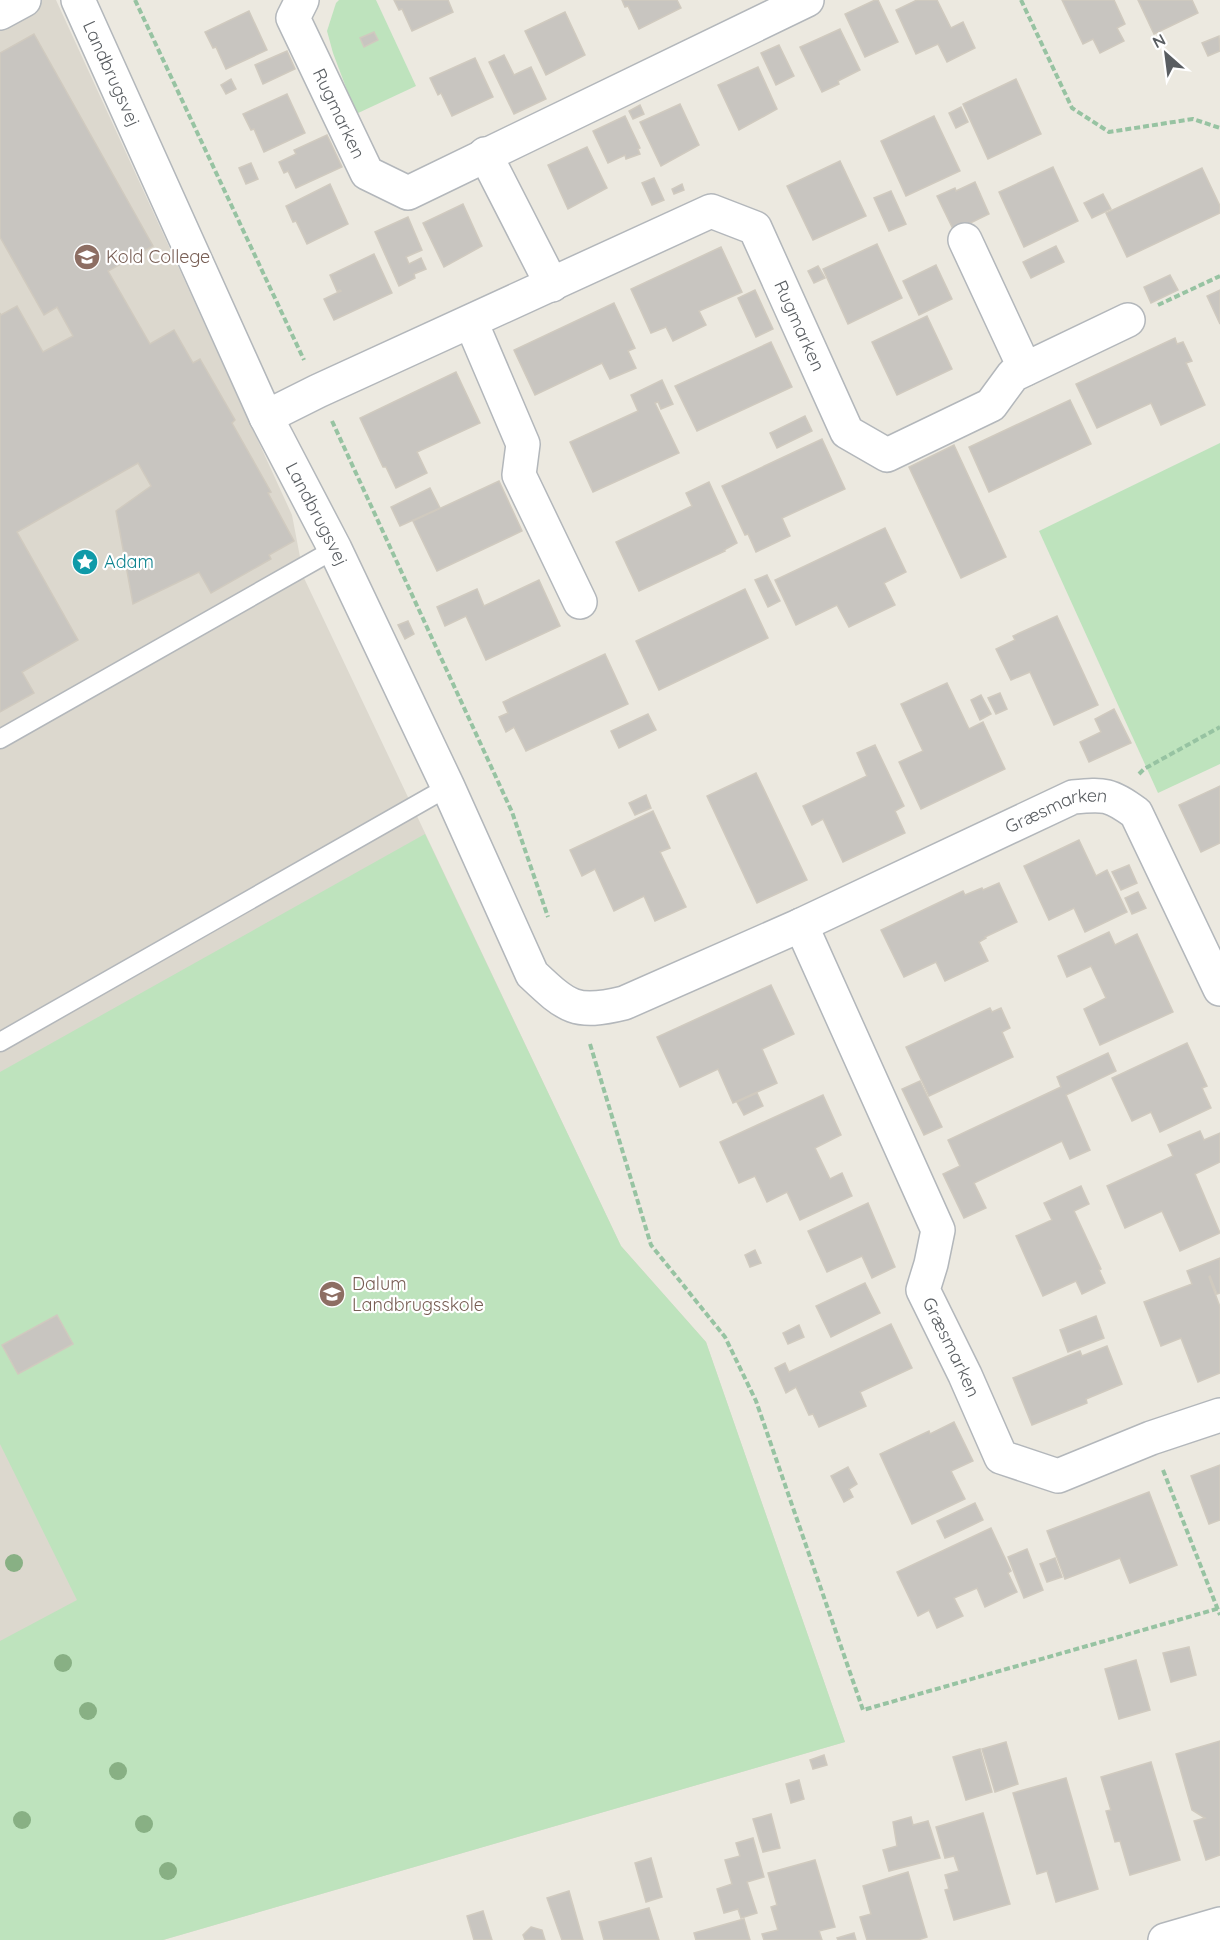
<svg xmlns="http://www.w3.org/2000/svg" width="1220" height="1940" viewBox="0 0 1220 1940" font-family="Quicksand,sans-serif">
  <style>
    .education { fill: #dcd8ce }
    .green { fill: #bee3bd }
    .building { fill: #c8c5c0; stroke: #d0cabf; stroke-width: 1.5 }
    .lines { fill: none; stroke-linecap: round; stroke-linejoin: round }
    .lane-casing { stroke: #b3b7bb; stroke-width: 21 }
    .street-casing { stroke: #b3b7bb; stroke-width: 36 }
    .path { stroke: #97c3a2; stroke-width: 4; stroke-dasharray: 6 3; stroke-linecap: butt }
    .lane { stroke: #fff; stroke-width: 18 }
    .street { stroke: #fff; stroke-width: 33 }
    .tree { fill: #88b084 }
    .labels { text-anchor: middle; stroke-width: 4.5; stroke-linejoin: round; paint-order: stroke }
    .street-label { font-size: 18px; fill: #595d61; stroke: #fff }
    .education-label { font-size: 18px; fill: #785e54; stroke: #fff; text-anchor: start }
    .culture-label { font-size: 18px; fill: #0d838f; stroke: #fff; text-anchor: start }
  </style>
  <rect width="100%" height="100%" fill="#ece9e0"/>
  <polygon class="education" points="0,0 56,0 292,515 304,578 621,1246 706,1342 845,1742 163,1940 0,1940"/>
  <g class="green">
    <polygon points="339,0 376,0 416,86 356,114 333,53 327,31 336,3"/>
    <polygon points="1220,443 1220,764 1158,793 1039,531"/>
    <polygon points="425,834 621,1246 706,1342 845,1742 163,1940 0,1940 0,1641 77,1600 0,1444 0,1072"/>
  </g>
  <g class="building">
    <polygon points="394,0 448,0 453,12 412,31 402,9 399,10"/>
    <polygon points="622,0 677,0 681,8 639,29 628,6 625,7"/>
    <polygon points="875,0 878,0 898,42 865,57 845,14"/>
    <polygon points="917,0 937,0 951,28 963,22 975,48 947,62 938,44 916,54 896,10"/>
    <polygon points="1062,0 1114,0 1125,24 1117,28 1124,41 1100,53 1093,39 1083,44"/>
    <polygon points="1138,0 1192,0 1198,13 1154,34"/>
    <polygon points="249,11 267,50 226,69 216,47 213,48 205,32"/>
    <polygon points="565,12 585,55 546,75 525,31"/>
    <polygon points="840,29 860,70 838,81 839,84 822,92 800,47"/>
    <polygon points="374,32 378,40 364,47 360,38"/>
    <polygon points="34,34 153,246 108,271 150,344 174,330 193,363 200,359 235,420 232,423 271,492 268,493 294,541 269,555 271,559 211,593 199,572 133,604 116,511 151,486 138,463 17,532 78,640 22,672 34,693 0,712 0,313 1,315 17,306 43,352 73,336 57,307 44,315 0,237 0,53"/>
    <polygon points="1219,36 1220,51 1208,56 1202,43"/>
    <polygon points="779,45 794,76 776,85 761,53"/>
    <polygon points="287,51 295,69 263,84 255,65"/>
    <polygon points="504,55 514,75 531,67 546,99 514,114 489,62"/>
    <polygon points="475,58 493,97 452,116 441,93 438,95 430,78"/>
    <polygon points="758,67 777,109 739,130 718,85"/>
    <polygon points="231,79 236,89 226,94 221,85"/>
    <polygon points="1016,79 1041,134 988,159 963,104"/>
    <polygon points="287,94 305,133 264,152 254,129 251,130 243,114"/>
    <polygon points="680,104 699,145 661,166 640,122"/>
    <polygon points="640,105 644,114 633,119 629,111"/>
    <polygon points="961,107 968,122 956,128 949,113"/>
    <polygon points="625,116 640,148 638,149 640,154 626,159 625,155 608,163 593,131"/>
    <polygon points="934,116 960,171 906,196 881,141"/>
    <polygon points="327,135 342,167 296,188 288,171 284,173 279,162 296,154 294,150"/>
    <polygon points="587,147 607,188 568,209 548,165"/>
    <polygon points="840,161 866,216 813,240 787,186"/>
    <polygon points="251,163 258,179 246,184 239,168"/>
    <polygon points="1053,167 1078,221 1024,247 999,192"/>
    <polygon points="1202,168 1220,206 1220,213 1127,257 1106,213"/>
    <polygon points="654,178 664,200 652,205 642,183"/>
    <polygon points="975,182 989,214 954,231 937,196 955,188 956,191"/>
    <polygon points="330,184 348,224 307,244 296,221 293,222 286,206"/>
    <polygon points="682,184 684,190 674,194 672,189"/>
    <polygon points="891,191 906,224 889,231 874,198"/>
    <polygon points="1103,194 1111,209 1092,218 1084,203"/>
    <polygon points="463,204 482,246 444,267 423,223"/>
    <polygon points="408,217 422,250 406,257 409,264 421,258 426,269 414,274 415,278 399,286 375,232"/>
    <polygon points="877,244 902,298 848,324 823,269"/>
    <polygon points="1056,246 1064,262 1031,278 1023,262"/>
    <polygon points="721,247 742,292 699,311 706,325 673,341 666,327 651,333 631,289"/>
    <polygon points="374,254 392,293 334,320 324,299 341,291 340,290 337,291 330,275"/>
    <polygon points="936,265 952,299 919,315 903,281"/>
    <polygon points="818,266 825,278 814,283 808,271"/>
    <polygon points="1170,275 1178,290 1151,303 1144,287"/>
    <polygon points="755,290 773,329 756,337 738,298"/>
    <polygon points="1220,290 1220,324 1207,296"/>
    <polygon points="614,303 635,348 628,351 636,368 610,379 602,363 535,395 514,350"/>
    <polygon points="927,316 952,369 897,395 872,342"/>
    <polygon points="1175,338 1177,344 1183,342 1192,361 1186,363 1205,405 1161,425 1151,403 1097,428 1076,384"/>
    <polygon points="771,342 792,387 697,431 675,386"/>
    <polygon points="456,372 480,423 417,452 427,473 396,488 386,467 383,467 360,418"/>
    <polygon points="662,380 673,404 661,409 658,402 655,403 679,453 593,492 570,442 638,411 631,395"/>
    <polygon points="1070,400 1091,444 989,492 969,447"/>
    <polygon points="805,416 812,431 777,448 770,433"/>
    <polygon points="822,439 845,489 782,518 790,536 756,552 748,534 745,535 722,486"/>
    <polygon points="954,445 1006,557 961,578 909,467"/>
    <polygon points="499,481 522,531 437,571 413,521"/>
    <polygon points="709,482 737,543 724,550 725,551 639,591 616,542 692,506 686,493"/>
    <polygon points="430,488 440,508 400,526 391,507"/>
    <polygon points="885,528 906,572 884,583 895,605 849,627 837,605 796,625 775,580"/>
    <polygon points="767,575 780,601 768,607 755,580"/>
    <polygon points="539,580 560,626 486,660 466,616 445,626 437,607 477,589 484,606"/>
    <polygon points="745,589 768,638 659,690 636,641"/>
    <polygon points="1057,616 1098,705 1054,725 1030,672 1011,680 996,649 1015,640 1013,636"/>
    <polygon points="408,621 414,634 405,639 398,625"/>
    <polygon points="605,654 628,704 526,751 514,727 506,732 499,717 508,713 503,702"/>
    <polygon points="947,683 969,729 983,722 1005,769 921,809 899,762 923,751 901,704"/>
    <polygon points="1000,693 1007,709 996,714 988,698"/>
    <polygon points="981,695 991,714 980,720 971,700"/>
    <polygon points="1114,709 1131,743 1089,762 1080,742 1101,732 1095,719"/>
    <polygon points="648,714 656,730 619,748 611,731"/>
    <polygon points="875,745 904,806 895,811 905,833 843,862 823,819 812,825 803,806 867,776 857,753"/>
    <polygon points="756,773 807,880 757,903 707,796"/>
    <polygon points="1220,786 1220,843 1201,852 1179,805"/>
    <polygon points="646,795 651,808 635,815 629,803"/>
    <polygon points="653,811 670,848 660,852 686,907 655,921 644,896 614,911 595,869 582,876 570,850"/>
    <polygon points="1079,840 1096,876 1107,870 1127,912 1085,932 1074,908 1049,920 1024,866"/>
    <polygon points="1129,865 1137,883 1121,890 1112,872"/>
    <polygon points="999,883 1017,922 985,937 986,938 979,942 988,961 945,981 936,962 904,977 881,930 963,891 965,895 982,888 983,890"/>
    <polygon points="1138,892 1146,908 1132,914 1125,898"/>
    <polygon points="1109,932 1115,945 1137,934 1173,1012 1100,1045 1084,1009 1106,998 1091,966 1067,977 1058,956"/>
    <polygon points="771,985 794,1034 762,1049 777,1083 733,1103 718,1069 680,1087 657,1037"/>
    <polygon points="990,1008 992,1012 1001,1008 1010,1028 1002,1032 1013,1057 929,1096 906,1047"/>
    <polygon points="1187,1043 1207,1086 1202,1088 1211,1108 1160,1132 1151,1112 1132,1121 1112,1078"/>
    <polygon points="1108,1053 1116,1071 1066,1095 1090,1150 1070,1159 1062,1141 974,1183 986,1208 964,1218 943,1174 960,1166 948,1140 1061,1087 1057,1077"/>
    <polygon points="920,1081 942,1127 924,1135 902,1089"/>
    <polygon points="757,1093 763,1106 744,1115 737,1102"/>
    <polygon points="823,1095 841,1135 815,1148 830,1179 842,1173 852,1196 800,1220 787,1192 767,1202 755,1176 739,1183 720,1142"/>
    <polygon points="1200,1131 1204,1140 1220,1133 1220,1162 1195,1174 1220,1233 1180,1251 1162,1211 1125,1228 1107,1186 1173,1156 1168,1145"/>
    <polygon points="1081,1186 1089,1204 1074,1211 1101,1269 1099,1270 1105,1283 1082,1294 1076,1281 1043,1296 1016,1236 1052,1220 1044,1203"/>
    <polygon points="868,1203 895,1267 872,1278 862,1256 827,1272 808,1231"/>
    <polygon points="755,1250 761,1263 750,1267 745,1255"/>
    <polygon points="1220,1258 1220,1293 1217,1294 1210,1276 1209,1277 1220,1307 1220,1373 1198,1382 1181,1338 1161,1346 1144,1302 1192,1284 1187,1271"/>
    <polygon points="865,1283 880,1313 831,1337 816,1306"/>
    <polygon points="57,1315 73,1344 18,1374 2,1345"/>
    <polygon points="1096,1316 1104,1338 1068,1352 1060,1330"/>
    <polygon points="891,1324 912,1368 860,1392 866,1406 819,1427 813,1414 809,1415 796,1387 786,1393 775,1368 785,1363 789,1372"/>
    <polygon points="799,1325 804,1337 788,1344 783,1333"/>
    <polygon points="1107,1346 1122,1384 1086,1399 1087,1403 1032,1425 1013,1378 1080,1351 1082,1356"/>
    <polygon points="954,1422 973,1461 951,1471 965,1499 912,1524 880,1454 929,1431 930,1434"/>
    <polygon points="1220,1465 1220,1520 1209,1524 1191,1476"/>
    <polygon points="848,1467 857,1484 849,1489 853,1497 844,1502 831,1476"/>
    <polygon points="1149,1492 1177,1565 1130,1583 1120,1558 1065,1579 1047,1531"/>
    <polygon points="975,1503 983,1520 945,1538 937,1521"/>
    <polygon points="991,1528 1011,1571 1008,1573 1017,1592 985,1607 977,1588 954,1598 963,1616 937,1628 929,1610 918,1616 897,1572"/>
    <polygon points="1027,1549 1043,1590 1024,1598 1008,1557"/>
    <polygon points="1055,1558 1062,1577 1047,1582 1040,1564"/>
    <polygon points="1189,1647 1196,1675 1171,1682 1163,1653"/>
    <polygon points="1136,1660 1150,1710 1119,1719 1105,1669"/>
    <polygon points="1220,1741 1220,1855 1206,1860 1194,1821 1205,1818 1192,1810 1176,1754"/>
    <polygon points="1006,1742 1018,1784 995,1792 982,1749"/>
    <polygon points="980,1749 992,1792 966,1800 953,1757"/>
    <polygon points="824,1755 827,1765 813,1769 810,1760"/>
    <polygon points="1151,1762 1180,1860 1130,1875 1120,1841 1115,1842 1106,1811 1111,1810 1101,1777"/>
    <polygon points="1066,1778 1098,1889 1056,1902 1047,1871 1037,1874 1013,1793"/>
    <polygon points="799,1780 804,1799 791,1803 786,1784"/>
    <polygon points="983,1813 1010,1904 954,1920 945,1890 949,1889 945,1875 959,1871 954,1856 945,1858 936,1827"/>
    <polygon points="771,1814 780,1848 763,1852 753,1819"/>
    <polygon points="911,1817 913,1825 928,1821 940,1858 889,1871 883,1850 897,1846 893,1822"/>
    <polygon points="753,1838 764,1877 747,1882 757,1913 741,1918 738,1909 724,1913 717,1889 732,1884 725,1860 740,1856 736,1843"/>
    <polygon points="651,1858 662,1897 646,1902 635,1863"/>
    <polygon points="815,1860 835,1927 819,1931 822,1940 764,1940 762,1934 778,1930 771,1907 777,1905 768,1873"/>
    <polygon points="908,1872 927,1937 918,1940 867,1940 860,1917 871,1914 863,1886"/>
    <polygon points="569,1891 583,1940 562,1940 547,1898"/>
    <polygon points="649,1908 659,1940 604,1940 599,1922"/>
    <polygon points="483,1911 492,1940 474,1940 467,1916"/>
    <polygon points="744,1919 750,1940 696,1940 694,1933"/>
    <polygon points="531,1927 542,1930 545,1940 525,1940 523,1935"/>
    <polygon points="854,1933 856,1940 838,1940 837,1938"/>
  </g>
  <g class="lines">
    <defs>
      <g id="lane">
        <polyline points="0,739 335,549"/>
        <polyline points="0,1042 448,787"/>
      </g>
      <g id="street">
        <path id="s1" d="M78 0 266 417 335 549 448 787 532 974C567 1007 575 1015 624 1003L801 925 1073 797C1105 794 1110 794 1136 813L1220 989"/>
        <path id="s2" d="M302 0 293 18 367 173 408 193 807 0"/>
        <polyline points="0,13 24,0"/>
        <polyline points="485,154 552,285"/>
        <polyline points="965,240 1025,369"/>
        <polyline points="471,322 523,444 519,475 580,602"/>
        <path id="s3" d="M266 417 318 391 711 211 755 228 847 432 887 455 991 405 1013 375 1128 320"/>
        <path id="s4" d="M801 925 938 1230 931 1264 923 1290 965 1375 1001 1457 1058 1476 1151 1438 1220 1415"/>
        <polyline points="1165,1940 1220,1924"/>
      </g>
    </defs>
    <use href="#lane" class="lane-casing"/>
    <use href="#street" class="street-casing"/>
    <g class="path">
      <polyline points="135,0 304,360"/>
      <polyline points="1021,0 1072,108 1109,132 1193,119 1220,128"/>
      <polyline points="1158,305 1220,276"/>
      <polyline points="332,421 512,812 548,917"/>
      <polyline points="1139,774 1144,769 1220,727"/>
      <polyline points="590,1044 651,1245 725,1337 756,1401 863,1710 1220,1608"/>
      <polyline points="1163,1470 1220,1615"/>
    </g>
    <use href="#lane" class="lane"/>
    <use href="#street" class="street"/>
  </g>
  <g class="tree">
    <circle cx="14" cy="1563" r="9"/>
    <circle cx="63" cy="1663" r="9"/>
    <circle cx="88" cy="1711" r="9"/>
    <circle cx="118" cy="1771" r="9"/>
    <circle cx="22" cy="1820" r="9"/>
    <circle cx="144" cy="1824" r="9"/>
    <circle cx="168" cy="1871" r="9"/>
  </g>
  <defs>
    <symbol id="university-disc" viewBox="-11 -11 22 22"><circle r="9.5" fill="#8d6e63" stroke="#fff"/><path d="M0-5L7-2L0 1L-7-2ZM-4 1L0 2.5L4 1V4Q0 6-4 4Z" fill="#fff"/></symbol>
    <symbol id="sight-disc" viewBox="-11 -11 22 22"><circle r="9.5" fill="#0f9aa8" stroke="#fff"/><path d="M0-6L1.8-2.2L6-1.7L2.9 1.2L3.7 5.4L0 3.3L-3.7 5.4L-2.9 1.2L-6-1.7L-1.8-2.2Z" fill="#fff"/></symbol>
  </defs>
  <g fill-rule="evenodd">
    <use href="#university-disc" x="72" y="242" width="30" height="30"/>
    <use href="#sight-disc" x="70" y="547" width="30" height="30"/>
    <use href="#university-disc" x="317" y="1279" width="30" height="30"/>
  </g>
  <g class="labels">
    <g class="street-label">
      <text dy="6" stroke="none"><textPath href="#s1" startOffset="81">Landbrugsvej</textPath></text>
      <text dy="6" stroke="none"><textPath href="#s2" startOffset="126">Rugmarken</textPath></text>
      <text dy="6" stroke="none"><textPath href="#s3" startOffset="645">Rugmarken</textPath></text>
      <text dy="6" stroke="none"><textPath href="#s1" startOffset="567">Landbrugsvej</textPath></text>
      <text dy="6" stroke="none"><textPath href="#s1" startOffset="1653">Græsmarken</textPath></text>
      <text dy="6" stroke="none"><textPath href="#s4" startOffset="460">Græsmarken</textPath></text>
    </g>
    <g class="education-label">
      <text x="106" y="263">Kold College</text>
      <text x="352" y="1290">Dalum<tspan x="352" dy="21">Landbrugsskole</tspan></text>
    </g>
    <g class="culture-label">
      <text x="104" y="568">Adam</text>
    </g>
  </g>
  <g transform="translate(1166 54) rotate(332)" stroke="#ffffff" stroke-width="4.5" paint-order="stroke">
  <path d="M0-4.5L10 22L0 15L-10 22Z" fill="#595d61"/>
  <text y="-9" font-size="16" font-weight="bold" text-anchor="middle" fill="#595d61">N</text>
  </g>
</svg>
